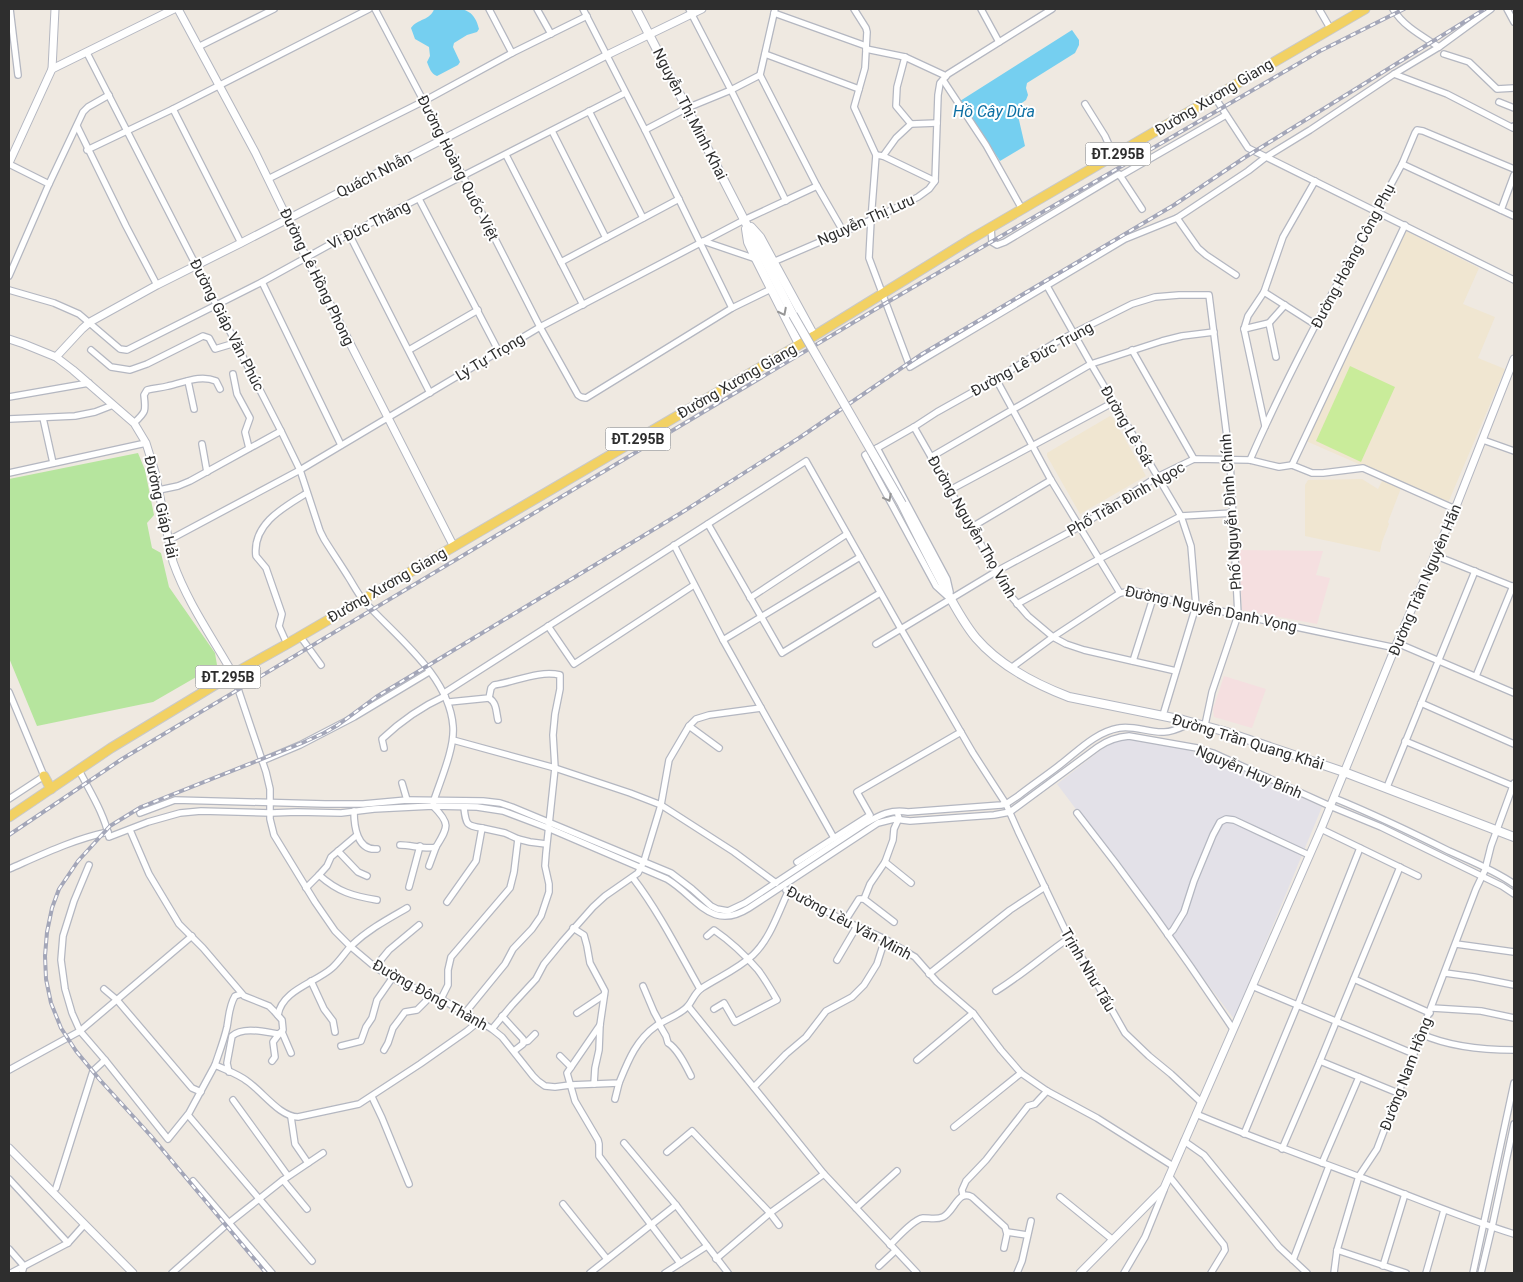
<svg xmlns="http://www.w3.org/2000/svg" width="1523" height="1282" viewBox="0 0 1523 1282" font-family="Roboto,sans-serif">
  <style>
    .industrial { fill: #e3e1e8 }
    .education { fill: #f0e6d1 }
    .medical { fill: #f5dfe0 }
    .green { fill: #b6e59e }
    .pitch { fill: #c9ec9a }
    .water { fill: #75cff0 }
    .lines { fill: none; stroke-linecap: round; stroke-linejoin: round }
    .minor-casing { stroke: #b4b7c1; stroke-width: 8 }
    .tertiary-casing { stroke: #b4b7c1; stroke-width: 9 }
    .secondary-casing { stroke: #b4b7c1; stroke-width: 10 }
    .primary-casing { stroke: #c9c9c9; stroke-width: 11 }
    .minor { stroke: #fff; stroke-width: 5.5 }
    .tertiary { stroke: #fff; stroke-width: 7 }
    .secondary { stroke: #fff; stroke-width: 8 }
    .primary { stroke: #f2d163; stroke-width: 9 }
    .rail-casing { stroke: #a3a6b8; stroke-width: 4 }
    .rail { stroke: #fff; stroke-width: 2; stroke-dasharray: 5.5; stroke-linecap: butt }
    .secondary-bridge-casing { stroke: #b4b7c1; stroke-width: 10; stroke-linecap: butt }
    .secondary-bridge { stroke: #fff; stroke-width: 8 }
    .oneway { stroke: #969696 }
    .labels { text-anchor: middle; stroke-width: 4; stroke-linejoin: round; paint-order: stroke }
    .shield { fill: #fff; stroke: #6d6d6d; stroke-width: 1 }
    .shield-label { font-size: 14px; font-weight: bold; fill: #2e2e2e }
    .street-label { font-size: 15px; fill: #2e2e2e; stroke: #fff }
    .water-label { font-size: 16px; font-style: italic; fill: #0d6fa3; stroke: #fff }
  </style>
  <rect width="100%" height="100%" fill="#efe9e1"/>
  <polygon class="industrial" points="1117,740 1130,740 1181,748 1210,757 1247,772 1322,807 1234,1019 1057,784 1106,746"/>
  <g class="education">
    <polygon points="1406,231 1479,268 1463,304 1495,317 1478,358 1505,369 1448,503 1306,441"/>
    <polygon points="1110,416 1113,418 1146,476 1080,514 1047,456 1047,453"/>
    <polygon points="1362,479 1378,489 1383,479 1401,488 1388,522 1389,524 1382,542 1380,552 1305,536 1305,485 1308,480"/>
  </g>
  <g class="medical">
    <polygon points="1239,550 1323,551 1316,575 1330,578 1317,624 1242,610"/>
    <polygon points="1224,676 1266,689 1252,728 1214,717 1213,709"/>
  </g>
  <polygon class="green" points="138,453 145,470 154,515 147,523 152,548 161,553 169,587 215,653 217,665 153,702 37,726 9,658 9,479"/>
  <polygon class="pitch" points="1350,366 1395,387 1361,462 1316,441"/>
  <g class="water">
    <path d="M434 9C455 9 473 3 479 29L477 32 467 35 454 43 453 47 460 62 458 65 437 76C431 74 429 67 427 62L430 56 429 47 415 39 411 28C417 19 431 20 434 9Z"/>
    <polygon points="1072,30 1079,40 1079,45 1075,53 1027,83 1026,88 1028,95 1026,100 1016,107 1025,146 1000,161 960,101"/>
  </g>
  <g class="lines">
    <defs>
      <g id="minor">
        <polyline points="10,9 18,75"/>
        <polyline points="375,9 463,176 540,327 578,395 581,397 586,398 732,308 771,289"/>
        <polyline points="489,9 512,53"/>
        <polyline points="537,9 551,34"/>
        <polyline points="583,9 645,130 732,308"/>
        <polyline points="689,9 731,90 786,201"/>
        <polyline points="775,9 760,75 817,186 843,231"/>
        <polyline points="854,9 866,28 867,32 865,68 854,107 876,155 871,220 869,258 910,367 1125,239 1177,218 1248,171 1266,157 1310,130 1394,74 1439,47 1491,9"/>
        <polyline points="981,9 999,42"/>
        <polyline points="1319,9 1330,28"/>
        <path d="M1393 9C1403 26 1422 36 1439 47"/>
        <polyline points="1507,9 1514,22"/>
        <polyline points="774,13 866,46"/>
        <polyline points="198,47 274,9"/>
        <polyline points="866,49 905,57"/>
        <path d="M87 53 281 431 300 470 320 531 324 539C332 552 341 565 349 578 354 586 358 594 364 601 395 636 449 675 453 726 455 747 441 779 434 800L433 806C451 824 448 827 436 847 428 850 411 845 400 845"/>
        <polyline points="765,54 859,89"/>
        <polyline points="1444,54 1469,62 1497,89 1514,88"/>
        <polyline points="1394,74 1447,94 1513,128 1514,126"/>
        <polyline points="943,80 986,145 1022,209"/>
        <polyline points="1214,96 1248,148 1514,280"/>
        <polyline points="1499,102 1514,108"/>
        <polyline points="1085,104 1105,136 1114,156"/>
        <polyline points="173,109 241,243"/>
        <polyline points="589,111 643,218"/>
        <polyline points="937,123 911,124 896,106 897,87 905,57 946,76"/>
        <polyline points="77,126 126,226 157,285"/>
        <polyline points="645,130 687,108 731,90 760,75"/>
        <polyline points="552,131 606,238"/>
        <polyline points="87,150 173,109 369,9"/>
        <polyline points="506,155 583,305"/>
        <polyline points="876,155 883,156 935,181"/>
        <polyline points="883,156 896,138 911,124"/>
        <polyline points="9,164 49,184"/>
        <polyline points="1402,164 1415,133 1417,130 1423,131 1514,169"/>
        <polyline points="1120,176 1226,115"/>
        <polyline points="268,179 424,101 512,53 587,16"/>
        <polyline points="419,199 499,352"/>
        <polyline points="1501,210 1514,175"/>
        <polyline points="1177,218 1198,248 1206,255 1236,275"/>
        <polyline points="991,228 992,242 997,245 1005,242 1119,174 1142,209"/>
        <polyline points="349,234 430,393"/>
        <polyline points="703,241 756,259"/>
        <polyline points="561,262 679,199"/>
        <polyline points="773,262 871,220 918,197 929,189 935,181 938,95 940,83 948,74 1052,9"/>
        <polyline points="9,276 49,184 83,112 88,107 109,95"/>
        <polyline points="262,282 341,445"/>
        <polyline points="1047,286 1091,364 1181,516 1191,546 1196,606 1163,715"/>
        <polyline points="9,290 54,303 79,314 120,349 127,350 262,282 349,234 625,93"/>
        <polyline points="1264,292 1316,325"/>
        <polyline points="1269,323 1276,357"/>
        <polyline points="1244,329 1269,323 1285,305"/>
        <polyline points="91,350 111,367 130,370 147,364 203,336 209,338 215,349 235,343"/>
        <polyline points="409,350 478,310"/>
        <polyline points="1132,350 1194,459"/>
        <polyline points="233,374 237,394 250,418 245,432 249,448"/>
        <polyline points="996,379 1051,480 1120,593 1134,591 1143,593 1196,606 1396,648"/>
        <polyline points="188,381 194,409"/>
        <polyline points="9,397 89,383"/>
        <polyline points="43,418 53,463"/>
        <polyline points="9,419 75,416 95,412 113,405"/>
        <path d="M134 423C146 412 146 411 144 395L147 390C154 388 161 388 168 386 183 383 200 374 216 381L220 389"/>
        <polyline points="1265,426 1244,329 1248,316 1264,292 1283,237 1315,181"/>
        <polyline points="914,427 1010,595 1028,616 1053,637 1066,644 1084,650 1176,671"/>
        <polyline points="1483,440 1514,451"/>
        <polyline points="202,444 207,472"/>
        <polyline points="877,448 947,579 950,592"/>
        <polyline points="931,457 1091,364 1162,341 1182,336 1214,332"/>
        <path d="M1250 460C1294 359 1350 261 1402 164L1514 216"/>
        <polyline points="1292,465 1405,225"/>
        <polyline points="9,473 146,443"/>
        <polyline points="159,490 178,486 190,481 281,431"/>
        <polyline points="950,490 1114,402"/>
        <polyline points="708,524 782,653 880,593"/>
        <polyline points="972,527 1051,480"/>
        <polyline points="169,540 300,470 540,327 744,220 817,186"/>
        <polyline points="674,545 723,640 860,557"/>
        <polyline points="1434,555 1514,587"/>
        <polyline points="947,596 936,586 865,455 914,427 937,412 996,379 1058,341 1132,304 1155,297 1179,295 1209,295 1230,461 1238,615 1212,692 1205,725"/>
        <polyline points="750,598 847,534"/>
        <polyline points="1017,604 1099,559 1181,516 1233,513"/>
        <polyline points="548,626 574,664 694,585"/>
        <polyline points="300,636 321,665"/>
        <polyline points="723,640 834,838 797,862"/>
        <polyline points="1397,643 1514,693"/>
        <path d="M287 644 279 626 282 614 266 568 256 556C252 524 284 507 307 493"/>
        <polyline points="876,644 997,571 1079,527 1157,477 1194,459 1250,460 1279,467 1292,465 1312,473 1323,473 1363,468 1455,509"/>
        <polyline points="1133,661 1154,595"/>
        <polyline points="1011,668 1053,637 1120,593"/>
        <path d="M233 674 266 772 270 789V819L274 835 315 902 335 931 350 946 375 967 398 981 441 999 492 1029 502 1037 533 1076 538 1081 545 1086 555 1087 570 1085 619 1083C628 1061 636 1040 656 1026 666 1019 680 1015 688 1006 693 1000 695 992 702 988 719 977 738 969 753 955 770 939 778 913 788 892"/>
        <polyline points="1476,676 1513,586"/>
        <polyline points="9,692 44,776 9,799"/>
        <polyline points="444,693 806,461 901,629 973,753 1006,804 1018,831 1069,938 1087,966 1125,1033 1149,1056 1171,1074 1201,1102"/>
        <path d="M489 698C497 703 496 712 498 720"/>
        <path d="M449 702 489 698 491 688 494 685C515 682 539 670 560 675V689L555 714 553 735 555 768 546 853 545 866 549 884V892L541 916 532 929 513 949 505 964 465 1013"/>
        <polyline points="1421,703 1514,744"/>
        <polyline points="689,726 719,748"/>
        <polyline points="453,740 555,768 630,793 661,805 734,852 776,883"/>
        <polyline points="1405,741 1513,786"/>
        <path d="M384 748 382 739C401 721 421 707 445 696"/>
        <polyline points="262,761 300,745 354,717 429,672"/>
        <path d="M79 770C90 792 104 813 109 837L148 822 180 813 201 811 271 813 297 812 341 813 374 809 433 806 477 807 503 811 548 828 667 879C697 897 711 932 749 908L878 823 894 819 910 821 994 815 1010 812 1098 747C1108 740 1117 737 1129 736L1197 748 1213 753 1330 806 1381 827 1502 886 1514 894"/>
        <polyline points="402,783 407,800"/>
        <polyline points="1387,787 1475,571"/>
        <path d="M1334 798C1373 814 1411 832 1449 851 1471 861 1494 870 1514 884"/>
        <path d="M464 808C466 824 466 826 482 828"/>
        <path d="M354 811C354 826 357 851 377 849"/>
        <path d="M140 813 175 800 325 804H363L407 800 483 801 500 803 512 807 671 873 692 889 711 906 717 909 728 911 745 903 866 823C880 815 891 809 908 812L1001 805 1006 804 1018 796C1032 785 1047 775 1061 764 1079 750 1096 732 1119 728 1134 725 1149 733 1164 732 1174 732 1184 726 1193 722"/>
        <path d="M1077 813C1132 883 1184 955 1233 1029"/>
        <polyline points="1321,829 1418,876"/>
        <path d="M130 830 149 874 179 924 203 948 244 996 269 1006 274 1011 282 1020 283 1030 279 1034C265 1032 243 1026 232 1036L227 1063 229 1072"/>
        <path d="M357 835 331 857 327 866 319 875C338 892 353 896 377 900"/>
        <polyline points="834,838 870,815 857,792 961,732"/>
        <polyline points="518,839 530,842 546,844"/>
        <polyline points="338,851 358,872 367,876"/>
        <polyline points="885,862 911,883"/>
        <polyline points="89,865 74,901 63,936 61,960 65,989 72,1013 80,1031 105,1060"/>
        <polyline points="429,866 436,847"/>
        <path d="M9 869C41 855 74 839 108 832"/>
        <path d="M633 878C659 912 679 952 700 989"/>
        <polyline points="409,887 420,846"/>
        <polyline points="306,888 319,875"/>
        <polyline points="786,890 845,921 885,939 915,957 937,982 973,1013 1001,1050 1021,1073 1047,1091 1097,1118 1173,1166"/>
        <polyline points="864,899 894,922"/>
        <polyline points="845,921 859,899 864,899 870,884 885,862 893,840 894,829 899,818 898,815"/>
        <polyline points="573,928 584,935 587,946 590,963 605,991 600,1025 599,1050 595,1068 594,1084"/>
        <polyline points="1168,935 1173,930 1184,912 1194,881 1213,835 1220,822 1226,819 1234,820 1309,855"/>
        <path d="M707 936 714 930C730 941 745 955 758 970 765 979 771 990 777 1000L735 1022 724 1003 714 1009"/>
        <polyline points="1456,944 1514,952"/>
        <polyline points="837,960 857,926"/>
        <polyline points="375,967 389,950 419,925"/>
        <polyline points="1445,973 1474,977 1514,985"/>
        <polyline points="929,974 1010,910 1045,887"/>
        <polyline points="1354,979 1430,1013"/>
        <polyline points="311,981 324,1009 333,1021 335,1032"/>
        <polyline points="643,986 654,1012 660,1023"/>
        <polyline points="1252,986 1414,1054"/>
        <polyline points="104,989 117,1000 192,1088 201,1092"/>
        <path d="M996 991C1022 975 1044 955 1069 938"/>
        <polyline points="441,999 448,985 448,970 451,957 510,888 514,872 518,839 505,833 482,828 476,861 447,902"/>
        <polyline points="688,1006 824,1174 917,1273"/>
        <polyline points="1432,1008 1481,1011 1514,1018"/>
        <polyline points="577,1013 604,995"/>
        <path d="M278 1015C282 990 315 983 332 968 340 961 345 952 352 945 369 929 388 919 407 908"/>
        <polyline points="502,1016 523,1039 523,1044 514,1051"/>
        <path d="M659 1024 666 1036 668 1043C678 1049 686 1066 691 1076"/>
        <polyline points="600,1025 567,1073 575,1101 598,1140 599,1144 599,1156 680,1263"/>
        <polyline points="492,1029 512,1005 536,979 544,964 562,942 593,907 605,896 638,873 644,861 661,805 669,760 689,726 696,719 709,715 761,708"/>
        <polyline points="282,1032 291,1053"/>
        <path d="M1421 1034C1450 1047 1483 1050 1514 1050"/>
        <polyline points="524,1042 528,1041 535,1034"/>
        <polyline points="341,1046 361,1041 366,1027 372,1018 377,1000 393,977"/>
        <polyline points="384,1050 388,1043 393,1028 405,1012 417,1010 432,995"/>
        <polyline points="560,1056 571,1067"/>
        <polyline points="917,1060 973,1013"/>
        <polyline points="272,1061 275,1057 273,1042 279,1034"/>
        <polyline points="1320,1061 1398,1093"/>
        <path d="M215 1065C219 1053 224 1040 227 1027 229 1016 229 1006 235 996L241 994"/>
        <polyline points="9,1070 80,1031 192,936"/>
        <polyline points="754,1087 786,1054 806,1037 826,1011 852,997 864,985 877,964 885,939"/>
        <polyline points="372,1097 382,1118 409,1184"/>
        <polyline points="615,1099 619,1083"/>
        <polyline points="233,1100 288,1176"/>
        <path d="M1196 1114C1250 1137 1305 1156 1360 1177 1411 1196 1462 1218 1514 1234"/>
        <polyline points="188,1115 312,1261"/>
        <polyline points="291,1117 295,1144 308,1163"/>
        <polyline points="954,1127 1021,1073"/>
        <polyline points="1244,1134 1298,1004 1360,848"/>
        <polyline points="1184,1141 1204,1155 1279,1247 1307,1273"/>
        <polyline points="624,1143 676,1205 728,1273"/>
        <polyline points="1282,1149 1320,1061 1400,867"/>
        <polyline points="667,1152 692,1131 770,1213 779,1225"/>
        <polyline points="1322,1163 1359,1077"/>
        <polyline points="1169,1176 1224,1245 1225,1250 1211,1273"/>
        <polyline points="9,1179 68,1243"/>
        <polyline points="283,1180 307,1209"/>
        <polyline points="193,1181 272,1273"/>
        <path d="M56 1188 93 1071 105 1060 168 1139 189 1113 215 1065C226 1070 238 1074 247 1081 263 1092 280 1117 298 1117L359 1104 420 1064 467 1031 478 1022"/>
        <polyline points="963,1195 962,1190 966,1181 986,1160 1028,1106 1035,1104 1047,1091"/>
        <polyline points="1060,1197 1113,1240"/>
        <polyline points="563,1204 607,1259"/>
        <polyline points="856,1208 897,1171"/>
        <polyline points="1007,1232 1027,1235"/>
        <path d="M890 1245C897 1238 914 1219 923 1218 930 1218 936 1220 943 1217 954 1212 958 1189 972 1197L1005 1227 1007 1234 1004 1248"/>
        <polyline points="9,1249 24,1266 22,1273"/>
        <polyline points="1337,1250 1406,1273"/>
        <polyline points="716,1259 770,1213 824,1174"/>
        <polyline points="1293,1260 1329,1166"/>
        <polyline points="879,1266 895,1251"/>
        <polyline points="1383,1266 1405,1194"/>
        <polyline points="11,1273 68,1243 84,1225"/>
        <polyline points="172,1273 225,1226 283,1180 323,1153"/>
        <polyline points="590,1273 676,1205"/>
        <polyline points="665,1273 707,1246"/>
        <polyline points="1017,1273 1022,1261 1031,1221"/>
        <polyline points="1124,1273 1145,1237 1164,1190"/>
        <polyline points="1334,1273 1337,1250 1359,1176 1377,1149 1476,889 1485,870 1491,846 1514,783"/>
        <polyline points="1426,1273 1444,1210"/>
        <polyline points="1473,1273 1514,1083"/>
        <polyline points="1481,1273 1492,1227 1514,1124"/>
      </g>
      <g id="tertiary">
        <polyline points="178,9 255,152 306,257 454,547"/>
        <polyline points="52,69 55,9"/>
        <polyline points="9,163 52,69 174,9"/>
        <path d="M9 339 24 344 56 357 73 370 134 423 146 443 155 472 173 562C187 602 212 637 233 674"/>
        <polyline points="56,357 82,329 90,322 157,285 241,243 607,55 702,9"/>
        <polyline points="9,1148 133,1273"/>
        <polyline points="1080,1273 1164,1188 1321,829 1397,643 1455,509 1514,359"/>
      </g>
      <g id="secondary">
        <polyline points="636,9 793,315"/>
        <polyline points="751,227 760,237 814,336"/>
        <polyline points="746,229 748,242 756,259 799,344"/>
        <path d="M902 504C914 529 927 554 940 579 951 599 961 620 976 638 1000 666 1035 684 1069 697L1183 720 1223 731 1344 772 1514 837"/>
      </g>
      <g id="primary">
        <polyline points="44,776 51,789"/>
        <polyline points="9,817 111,748 233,674 287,644 814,336 971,239 1365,9"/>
      </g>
    </defs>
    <use href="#minor" class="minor-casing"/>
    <use href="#tertiary" class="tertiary-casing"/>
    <use href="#secondary" class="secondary-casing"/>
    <use href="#primary" class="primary-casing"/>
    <use href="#minor" class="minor"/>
    <use href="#tertiary" class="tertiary"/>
    <use href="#secondary" class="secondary"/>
    <use href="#primary" class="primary"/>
    <defs>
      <g id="rail">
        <polyline points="9,835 122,759 886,303 1320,51 1404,9"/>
        <polyline points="266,1273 151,1136 100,1080 76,1051 61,1028 51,1003 46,979 45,956 47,932 52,908 59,889 78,861 110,826 141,807 302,743 324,733 338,725 376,697 681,513 799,438 922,354 1174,205 1244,158 1485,9"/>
      </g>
    </defs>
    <use href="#rail" class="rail-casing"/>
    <use href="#rail" class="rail"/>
    <defs>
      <polyline id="secondary-bridge" points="793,315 902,504"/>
    </defs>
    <use href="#secondary-bridge" class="secondary-bridge-casing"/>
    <use href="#secondary-bridge" class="secondary-bridge"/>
  </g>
  <defs><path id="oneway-chevron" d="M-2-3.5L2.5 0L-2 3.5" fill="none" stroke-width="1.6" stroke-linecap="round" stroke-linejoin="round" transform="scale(1.25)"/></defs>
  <g class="oneway">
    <use href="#oneway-chevron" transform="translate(783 312) rotate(63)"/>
    <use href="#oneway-chevron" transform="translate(888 498) rotate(62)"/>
  </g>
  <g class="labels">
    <g class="shield">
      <rect x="1085.5" y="142.5" width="65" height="23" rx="4"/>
      <rect x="605.5" y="427.5" width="65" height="23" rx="4"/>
      <rect x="195.5" y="665.5" width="65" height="23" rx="4"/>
    </g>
    <g class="shield-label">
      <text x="1118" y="159">ĐT.295B</text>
      <text x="638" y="444">ĐT.295B</text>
      <text x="228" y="682">ĐT.295B</text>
    </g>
    <g class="street-label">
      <text transform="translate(1214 97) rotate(-31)" y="5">Đường Xương Giang</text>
      <text transform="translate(690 114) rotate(63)" y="5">Nguyễn Thị Minh Khai</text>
      <text transform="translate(458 168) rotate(63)" y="5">Đường Hoàng Quốc Việt</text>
      <text transform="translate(374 175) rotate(-27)" y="5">Quách Nhẫn</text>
      <text transform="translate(866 220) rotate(-24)" y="5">Nguyễn Thị Lưu</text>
      <text transform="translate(369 225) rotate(-27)" y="5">Vi Đức Thăng</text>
      <text transform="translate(1353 256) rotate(-62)" y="5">Đường Hoàng Công Phụ</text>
      <text transform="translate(317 277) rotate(64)" y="5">Đường Lê Hồng Phong</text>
      <text transform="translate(227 325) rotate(63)" y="5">Đường Giáp Văn Phúc</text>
      <text transform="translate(490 357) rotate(-31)" y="5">Lý Tự Trọng</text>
      <text transform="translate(1032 359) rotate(-29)" y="5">Đường Lê Đức Trung</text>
      <text transform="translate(737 381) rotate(-30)" y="5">Đường Xương Giang</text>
      <text transform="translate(1127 426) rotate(60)" y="5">Đường Lê Sát</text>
      <text transform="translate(1126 499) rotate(-30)" y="5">Phố Trần Đình Ngọc</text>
      <text transform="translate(161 507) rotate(77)" y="5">Đường Giáp Hải</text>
      <text transform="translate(1231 512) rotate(-94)" y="5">Phố Nguyễn Đình Chính</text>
      <text transform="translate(972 527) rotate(60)" y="5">Đường Nguyễn Thọ Vinh</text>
      <text transform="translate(1425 580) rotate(-67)" y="5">Đường Trần Nguyên Hãn</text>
      <text transform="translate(387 585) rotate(-30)" y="5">Đường Xương Giang</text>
      <text transform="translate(1211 609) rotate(12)" y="5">Đường Nguyễn Danh Vọng</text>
      <text transform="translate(1248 742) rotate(17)" y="5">Đường Trần Quang Khải</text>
      <text transform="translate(1249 772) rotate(23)" y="5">Nguyễn Huy Bính</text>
      <text transform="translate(849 923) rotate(28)" y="5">Đường Lều Văn Minh</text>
      <text transform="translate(1088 970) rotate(60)" y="5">Trịnh Như Tấu</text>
      <text transform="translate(430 995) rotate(29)" y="5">Đường Đông Thành</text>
      <text transform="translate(1406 1074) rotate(-69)" y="5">Đường Nam Hồng</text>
    </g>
    <g class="water-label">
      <text x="994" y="117">Hồ Cây Dừa</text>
    </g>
  </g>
  <rect width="1523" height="1282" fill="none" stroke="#2e2e2e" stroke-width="20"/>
</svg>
